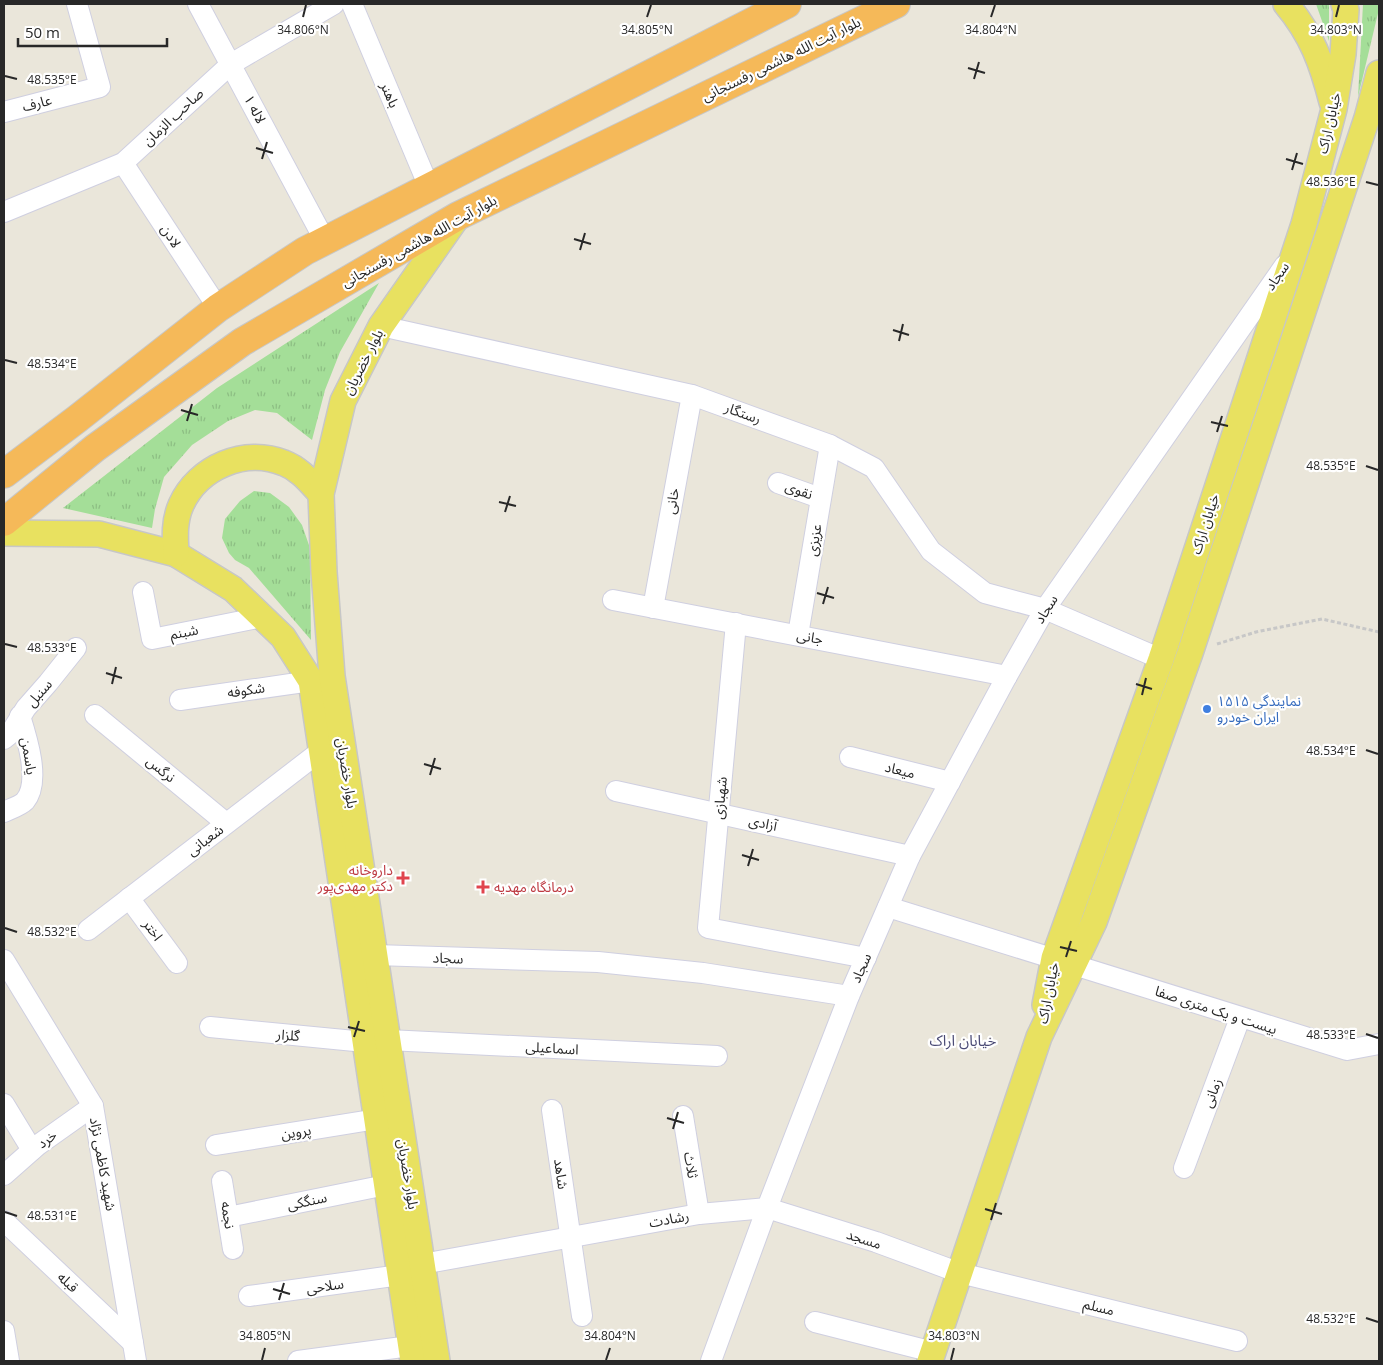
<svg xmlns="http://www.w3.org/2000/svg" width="1383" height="1365" viewBox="0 0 1383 1365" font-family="'Open Sans','Noto Sans Arabic',sans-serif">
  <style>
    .grass { fill: url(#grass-tufts) }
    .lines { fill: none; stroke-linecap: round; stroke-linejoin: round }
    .minor-casing { stroke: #cfcfe0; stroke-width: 22 }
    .major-casing { stroke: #c7c7c7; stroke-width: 28 }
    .highway-casing { stroke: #c7c7c7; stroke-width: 30 }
    .path { stroke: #c7c7c7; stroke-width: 3; stroke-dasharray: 4 2.5; stroke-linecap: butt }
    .minor { stroke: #fff; stroke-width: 20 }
    .major { stroke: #e8e160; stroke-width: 25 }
    .highway { stroke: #f5b959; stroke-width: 28 }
    .ticks { fill: none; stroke: #282828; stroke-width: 2 }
    .shop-dot { fill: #3f7fe0; stroke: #fff; stroke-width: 2 }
    .health-dot { fill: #e0444e; stroke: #fff; stroke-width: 2 }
    .labels { text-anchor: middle; stroke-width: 4.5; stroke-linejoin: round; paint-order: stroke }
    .street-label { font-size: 14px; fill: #282828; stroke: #fff }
    .shop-label { font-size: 14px; fill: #366cbe; stroke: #fff; text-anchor: start }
    .health-label { font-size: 14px; fill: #be3a42; stroke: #fff; text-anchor: end }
    .neighbourhood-label { font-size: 15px; fill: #4b4b75; stroke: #fff }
    .ticks-label { font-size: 12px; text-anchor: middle; fill: #282828; stroke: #fff; stroke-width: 4.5; stroke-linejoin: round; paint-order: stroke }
  </style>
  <defs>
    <pattern id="grass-tufts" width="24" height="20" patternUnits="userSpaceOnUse" patternTransform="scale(1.25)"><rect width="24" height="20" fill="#a4de98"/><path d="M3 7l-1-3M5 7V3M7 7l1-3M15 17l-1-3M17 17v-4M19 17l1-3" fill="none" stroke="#8dbe83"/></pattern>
  </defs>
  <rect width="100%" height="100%" fill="#eae6da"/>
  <g class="grass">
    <polygon points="1316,4 1329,4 1329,41"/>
    <polygon points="1363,4 1379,4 1379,9 1358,97"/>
    <polygon points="379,283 340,352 325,390 312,440 277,413 255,410 228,421 192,445 164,477 155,509 152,528 63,508 217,388"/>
    <polygon points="254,491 270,493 289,507 302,525 310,548 311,640 249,568 235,560 229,553 222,538 225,519 240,501"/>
  </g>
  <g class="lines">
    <defs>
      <g id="minor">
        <polyline points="198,4 325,241"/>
        <polyline points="352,4 429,187"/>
        <polyline points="4,112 100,87 77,4"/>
        <polyline points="123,163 218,308"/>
        <polyline points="4,212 123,163 231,64 334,4"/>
        <polyline points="381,326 692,395 830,445 874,468 931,551 985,593 1045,609 1161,659"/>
        <polyline points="778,483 820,498"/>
        <polyline points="143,592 152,639 262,617"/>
        <polyline points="613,600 1007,676"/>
        <polyline points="653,608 692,395"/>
        <polyline points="736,623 708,928 866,958"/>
        <polyline points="798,635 830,445"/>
        <polyline points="180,700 311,681"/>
        <polyline points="95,715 226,823"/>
        <polyline points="4,739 9,735 26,708 48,683 76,648"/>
        <polyline points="850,757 950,782"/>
        <polyline points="616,791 910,856"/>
        <path d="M4 812C10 809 20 806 25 801 41 782 27 738 20 716"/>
        <polyline points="129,898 177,963"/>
        <polyline points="888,907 1347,1050 1379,1044"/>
        <polyline points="88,930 322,750"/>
        <polyline points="375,955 598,962 703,973 849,996"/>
        <polyline points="4,960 93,1106 136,1361"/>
        <polyline points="210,1027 365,1042"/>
        <polyline points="388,1040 717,1056"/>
        <polyline points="4,1104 32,1150"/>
        <polyline points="552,1110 582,1316"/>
        <polyline points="683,1116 699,1214"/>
        <polyline points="216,1145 377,1119"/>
        <polyline points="1184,1168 1240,1018"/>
        <polyline points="4,1175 38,1145 93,1106"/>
        <polyline points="222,1181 233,1249"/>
        <polyline points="228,1217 386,1185"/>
        <polyline points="4,1221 133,1343"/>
        <polyline points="422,1264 699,1214 767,1208 876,1242 960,1273 1237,1341"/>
        <polyline points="249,1296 400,1275"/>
        <polyline points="815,1322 933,1352"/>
        <polyline points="4,1331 9,1361"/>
        <polyline points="298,1361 410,1346"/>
        <polyline points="711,1361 767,1208 849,996 910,856 1007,676 1045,609 1285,265"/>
      </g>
      <g id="major">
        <path d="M1286 4C1312 35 1322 63 1332 102"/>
        <polyline points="4,533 99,534 176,554 233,589 283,637 311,681 413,1361"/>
        <path d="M176 554C175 537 174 521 181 505 198 467 245 447 284 463 300 469 310 482 321 494"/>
        <polyline points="1045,1005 1054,958 1161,659 1304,224 1334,109 1343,54 1346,10 1344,4"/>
        <polyline points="437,1361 332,676 324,572 321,494 343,401 381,326 458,216"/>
        <polyline points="930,1361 1039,1037 1094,922 1190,653 1367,118 1379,73"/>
      </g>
      <g id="highway">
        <polyline points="4,474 77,419 218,308 305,251 787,4"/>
        <polyline points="4,522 95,448 242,342 458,216 896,4"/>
      </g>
    </defs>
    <use href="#minor" class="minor-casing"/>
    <use href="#major" class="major-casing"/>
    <use href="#highway" class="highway-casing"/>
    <polyline class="path" points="1217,644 1256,632 1322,619 1379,632"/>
    <use href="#minor" class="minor"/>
    <use href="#major" class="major"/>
    <use href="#highway" class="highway"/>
  </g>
  <path class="ticks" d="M303 17 306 5M647 17 651 5M991 17 995 5M1336 17 1339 5M968 68 985 73M5 76 17 79M974 79 979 62M256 148 273 153M262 159 267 142M1286 159 1303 164M1292 170 1297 153M1366 182 1378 185M574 239 591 244M580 250 585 233M893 330 909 335M899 341 903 324M5 360 17 363M181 410 198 415M187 421 192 404M1211 422 1228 426M1217 432 1222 416M1366 466 1378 470M499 502 516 506M505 512 510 496M817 593 834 598M823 604 828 587M5 644 17 647M106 673 122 678M112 684 116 667M1136 684 1152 689M1142 695 1146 678M1366 750 1378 754M424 764 441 769M430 775 435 758M742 855 759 860M748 866 753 849M5 928 17 932M1060 947 1077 951M1066 957 1071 941M348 1027 365 1031M1366 1034 1378 1038M354 1037 359 1021M667 1118 684 1123M673 1129 678 1112M985 1209 1002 1214M5 1212 17 1216M991 1220 996 1203M273 1289 290 1294M279 1300 284 1283M1366 1318 1378 1322M262 1360 265 1348M606 1360 610 1348M951 1360 954 1348"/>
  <circle class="shop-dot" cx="1207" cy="709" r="5"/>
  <g class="health-dot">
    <path d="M400.5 870.5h5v5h5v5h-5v5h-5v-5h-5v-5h5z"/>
    <path d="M480.5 879.5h5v5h5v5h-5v5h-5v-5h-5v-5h5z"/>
  </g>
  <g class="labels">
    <g class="street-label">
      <text transform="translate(781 59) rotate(-26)" y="5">بلوار آیت الله هاشمی رفسنجانی</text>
      <text transform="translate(390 95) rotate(67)" y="5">باهنر</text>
      <text transform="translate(37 103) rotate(-14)" y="5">عارف</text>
      <text transform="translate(255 109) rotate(62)" y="5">لاله ۱</text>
      <text transform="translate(173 117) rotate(-43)" y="5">صاحب الزمان</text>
      <text transform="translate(1329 123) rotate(-77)" y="5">خیابان اراک</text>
      <text transform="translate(171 236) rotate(57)" y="5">لادن</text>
      <text transform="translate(419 241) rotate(-29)" y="5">بلوار آیت الله هاشمی رفسنجانی</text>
      <text transform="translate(1277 276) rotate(-55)" y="5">سجاد</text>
      <text transform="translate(363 362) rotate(-63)" y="5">بلوار خضریان</text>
      <text transform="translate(743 413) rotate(20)" y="5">رستگار</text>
      <text transform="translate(799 490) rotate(20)" y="5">نقوی</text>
      <text transform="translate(672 501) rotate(-80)" y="5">خانی</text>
      <text transform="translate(1205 524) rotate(-72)" y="5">خیابان اراک</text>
      <text transform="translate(814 540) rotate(-81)" y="5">عزیزی</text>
      <text transform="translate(1046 609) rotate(-58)" y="5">سجاد</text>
      <text transform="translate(184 632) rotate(-11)" y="5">شبنم</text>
      <text transform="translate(810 637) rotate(11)" y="5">جانی</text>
      <text transform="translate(246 690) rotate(-8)" y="5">شکوفه</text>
      <text transform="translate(39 693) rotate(-49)" y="5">سنبل</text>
      <text transform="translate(29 756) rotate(81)" y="5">یاسمن</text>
      <text transform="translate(161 769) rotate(39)" y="5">نرگس</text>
      <text transform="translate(900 770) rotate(14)" y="5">میعاد</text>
      <text transform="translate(347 773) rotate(81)" y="5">بلوار خضریان</text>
      <text transform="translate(720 798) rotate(-85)" y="5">شهبازی</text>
      <text transform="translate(763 823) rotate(12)" y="5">آزادی</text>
      <text transform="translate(205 840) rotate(-37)" y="5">شعبانی</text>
      <text transform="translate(153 930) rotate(54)" y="5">اختر</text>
      <text transform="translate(448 958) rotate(2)" y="5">سجاد</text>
      <text transform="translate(861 968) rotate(-66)" y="5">سجاد</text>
      <text transform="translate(1048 993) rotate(-79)" y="5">خیابان اراک</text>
      <text transform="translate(1216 1010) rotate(18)" y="5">بیست و یک متری صفا</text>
      <text transform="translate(288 1035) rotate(5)" y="5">گلزار</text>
      <text transform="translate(552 1048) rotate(3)" y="5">اسماعیلی</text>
      <text transform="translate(1212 1093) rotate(-69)" y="5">زمانی</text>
      <text transform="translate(296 1132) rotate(-9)" y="5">پروین</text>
      <text transform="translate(47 1139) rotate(-36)" y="5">خرد</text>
      <text transform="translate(103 1164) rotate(80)" y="5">شهید کاظمی نژاد</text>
      <text transform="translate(691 1165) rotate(81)" y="5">ثلاث</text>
      <text transform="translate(408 1174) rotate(81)" y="5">بلوار خضریان</text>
      <text transform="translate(561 1174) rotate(82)" y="5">شاهد</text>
      <text transform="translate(307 1201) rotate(-12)" y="5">سنگکی</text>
      <text transform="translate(228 1215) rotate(81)" y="5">نجمه</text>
      <text transform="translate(669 1219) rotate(-10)" y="5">رشادت</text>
      <text transform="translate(864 1239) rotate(18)" y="5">مسجد</text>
      <text transform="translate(68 1282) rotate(43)" y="5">قبله</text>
      <text transform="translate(325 1286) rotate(-8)" y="5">سلاحی</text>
      <text transform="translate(1099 1307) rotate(14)" y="5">مسلم</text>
    </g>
    <g class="shop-label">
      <text x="1217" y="706">نمایندگی ۱۵۱۵<tspan x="1217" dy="16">ایران خودرو</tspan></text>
    </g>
    <g class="health-label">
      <text x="393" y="875">داروخانه<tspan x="393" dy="16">دکتر مهدی‌پور</tspan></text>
      <text x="494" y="892" text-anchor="start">درمانگاه مهدیه</text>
    </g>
    <g class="neighbourhood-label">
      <text x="963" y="1046">خیابان اراک</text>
    </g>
  </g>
  <g class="ticks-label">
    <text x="303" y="34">34.806°N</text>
    <text x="647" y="34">34.805°N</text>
    <text x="991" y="34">34.804°N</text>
    <text x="1336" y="34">34.803°N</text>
    <text x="52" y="84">48.535°E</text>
    <text x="1331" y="186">48.536°E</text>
    <text x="52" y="368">48.534°E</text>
    <text x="1331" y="470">48.535°E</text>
    <text x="52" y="652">48.533°E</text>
    <text x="1331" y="755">48.534°E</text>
    <text x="52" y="936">48.532°E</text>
    <text x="1331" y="1039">48.533°E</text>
    <text x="52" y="1220">48.531°E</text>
    <text x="1331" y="1323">48.532°E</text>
    <text x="265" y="1340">34.805°N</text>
    <text x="610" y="1340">34.804°N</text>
    <text x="954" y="1340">34.803°N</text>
  </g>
  <rect width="1383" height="1365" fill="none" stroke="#282828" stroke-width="10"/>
  <path d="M18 38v8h149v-8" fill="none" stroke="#282828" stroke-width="2.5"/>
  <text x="25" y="38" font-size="15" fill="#282828" stroke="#ffffff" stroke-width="4" paint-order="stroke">50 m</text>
</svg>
